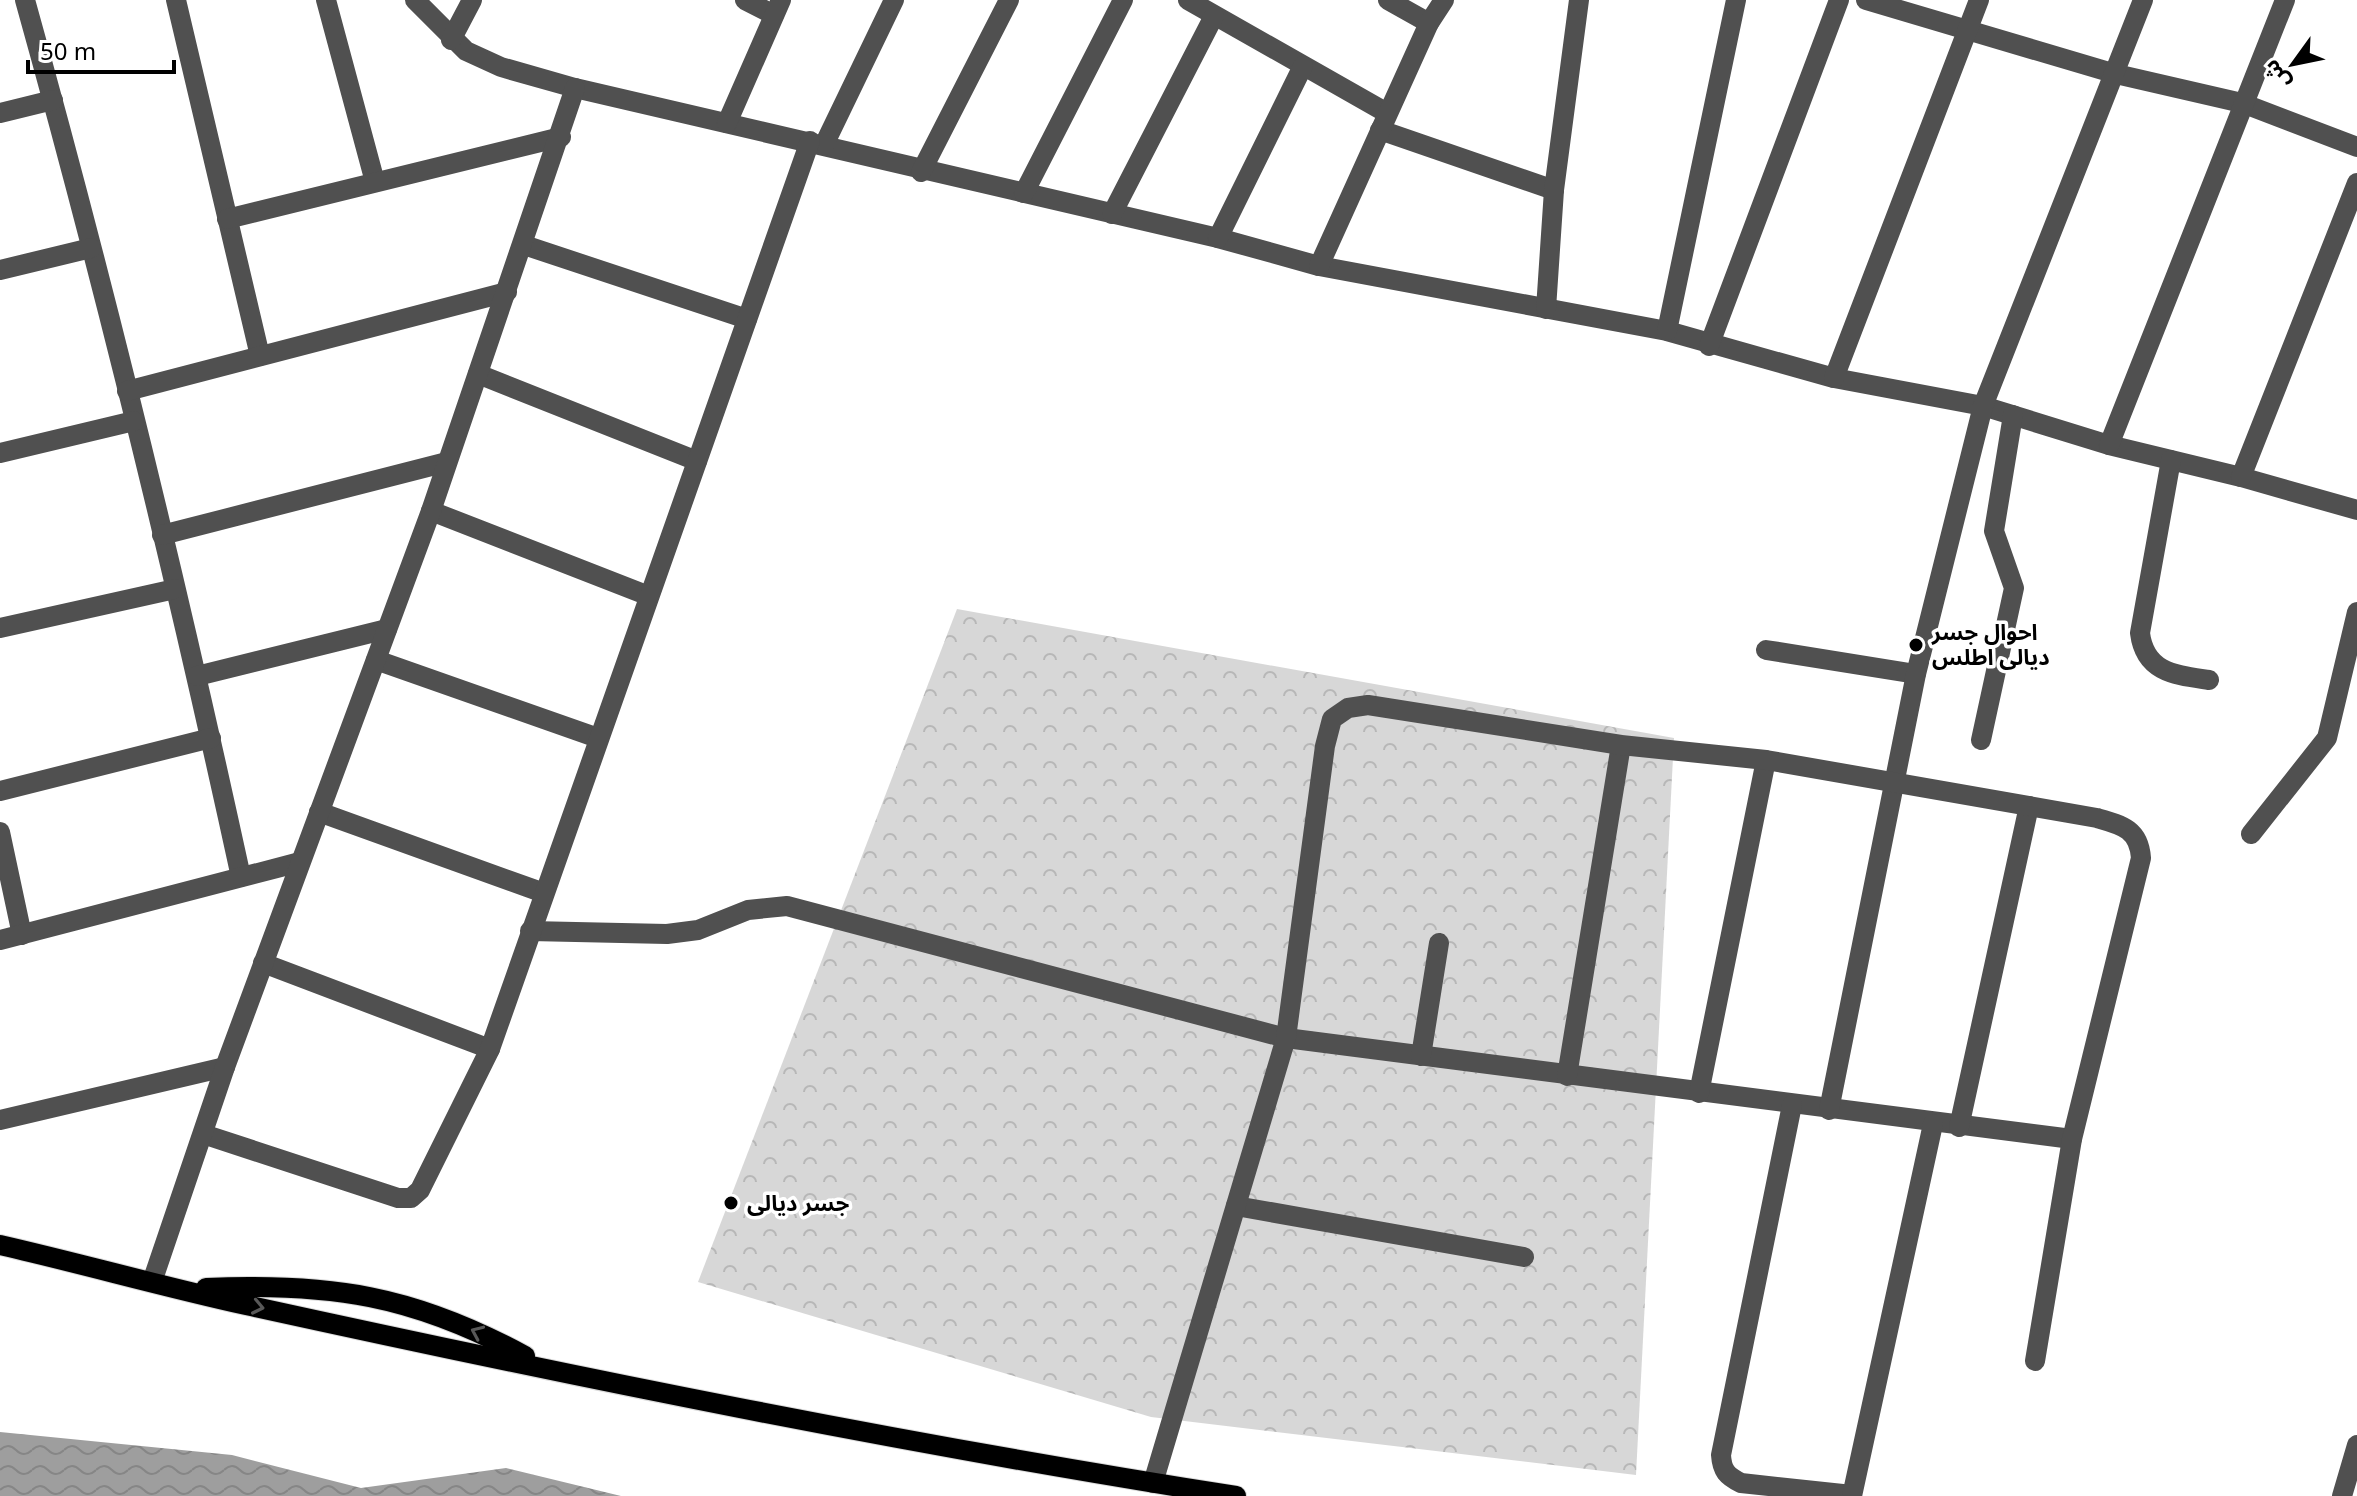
<svg xmlns="http://www.w3.org/2000/svg" width="2357" height="1496" viewBox="0 0 2357 1496" font-family="'Noto Sans','Noto Sans Arabic',sans-serif">
  <style>
    .forest { fill: url(#forest-crowns) }
    .water { fill: url(#water-waves) }
    .lines { fill: none; stroke-linecap: round; stroke-linejoin: round }
    .major-casing { stroke: #dbdbdb; stroke-width: 22 }
    .minor { stroke: #505050; stroke-width: 20 }
    .major { stroke: #000; stroke-width: 20 }
    .oneway { stroke: #595959 }
    .poi-dot { fill: #000; stroke: #fff; stroke-width: 3 }
    .labels { text-anchor: middle; stroke-width: 7; stroke-linejoin: round; paint-order: stroke }
    .poi-label { font-size: 22px; font-weight: bold; fill: #000; stroke: #fff; text-anchor: start }
  </style>
  <defs>
    <pattern id="forest-crowns" width="20" height="18" patternUnits="userSpaceOnUse" patternTransform="scale(2)"><rect width="20" height="18" fill="#d7d7d7"/><path d="M2 6a3 3 0 1 1 6 0M12 15a3 3 0 1 1 6 0" fill="none" stroke="#b7b7b7"/></pattern>
    <pattern id="water-waves" width="16" height="10" patternUnits="userSpaceOnUse" patternTransform="scale(2)"><rect width="16" height="10" fill="#9e9e9e"/><path d="M0 5q4-4 8 0t8 0" fill="none" stroke="#868686"/></pattern>
  </defs>
  <rect width="100%" height="100%" fill="#fff"/>
  <polygon class="forest" points="957,609 1674,738 1636,1475 1151,1417 698,1282"/>
  <polygon class="water" points="0,1432 232,1455 361,1488 506,1468 621,1496 0,1496"/>
  <g class="lines">
    <defs>
      <g id="major">
        <path d="M0 1245C83 1264 164 1287 246 1305 574 1377 904 1444 1236 1496"/>
        <path d="M206 1288C331 1283 413 1295 525 1356"/>
      </g>
    </defs>
    <use href="#major" class="major-casing"/>
    <g class="minor">
      <path d="M25 0C106 290 177 583 241 877"/>
      <polyline points="176,0 260,356"/>
      <polyline points="326,0 375,182"/>
      <polyline points="415,0 466,51 501,67 575,88 1218,238 1319,266 1667,331 1834,378 1983,406 2109,445 2241,477 2357,510"/>
      <polyline points="745,0 774,15"/>
      <polyline points="1188,0 1387,113"/>
      <polyline points="1388,0 1429,23"/>
      <polyline points="1866,0 2116,74 2242,103 2357,147"/>
      <polyline points="451,40 472,0"/>
      <polyline points="0,113 53,100"/>
      <polyline points="727,123 781,0"/>
      <polyline points="1380,130 1554,190"/>
      <polyline points="824,145 894,0"/>
      <polyline points="921,172 1009,0"/>
      <polyline points="1024,193 1123,0"/>
      <polyline points="1112,214 1214,16"/>
      <polyline points="227,219 561,137"/>
      <polyline points="1218,238 1303,66"/>
      <polyline points="524,245 747,319"/>
      <polyline points="1319,266 1429,23 1444,0"/>
      <polyline points="0,270 91,248"/>
      <polyline points="1546,309 1554,190 1579,0"/>
      <polyline points="1667,331 1736,0"/>
      <polyline points="1709,346 1839,0"/>
      <polyline points="478,374 697,461"/>
      <polyline points="1834,378 1979,0"/>
      <polyline points="127,391 507,292"/>
      <polyline points="2109,445 2285,0"/>
      <polyline points="0,453 134,421"/>
      <path d="M2171 460 2140 633C2145 673 2176 675 2209 680"/>
      <polyline points="2241,477 2357,183"/>
      <polyline points="431,511 649,596"/>
      <polyline points="162,535 447,462"/>
      <polyline points="0,628 175,589"/>
      <polyline points="1766,650 1916,674"/>
      <polyline points="376,660 598,738"/>
      <polyline points="197,676 387,629"/>
      <polyline points="1981,740 2014,588 1994,531 2013,415"/>
      <polyline points="0,791 211,738"/>
      <polyline points="319,812 544,893"/>
      <polyline points="0,832 22,935"/>
      <polyline points="2251,834 2327,738 2357,612"/>
      <polyline points="530,931 667,934 698,930 748,910 787,906 1286,1038 2072,1139"/>
      <polyline points="0,940 300,862"/>
      <polyline points="263,963 490,1049"/>
      <polyline points="1421,1056 1439,943"/>
      <polyline points="1567,1076 1621,745"/>
      <polyline points="1699,1093 1766,760"/>
      <path d="M1792 1105 1721 1455C1722 1471 1727 1476 1741 1483L1852 1495"/>
      <polyline points="1829,1110 1916,674 1983,406 2143,0"/>
      <polyline points="0,1120 225,1067"/>
      <polyline points="1959,1127 2029,806"/>
      <polyline points="203,1134 398,1198 411,1198 420,1190 490,1049 810,141"/>
      <polyline points="1236,1206 1524,1257"/>
      <polyline points="152,1282 225,1067 431,511 575,88"/>
      <path d="M1153 1483 1286 1038 1325 746 1332 719 1348 708 1368 705 1621 745 1766 760 2097 818C2122 825 2139 829 2141 858L2072 1139 2035 1361"/>
      <polyline points="1852,1496 1933,1124"/>
      <polyline points="2342,1496 2357,1445"/>
    </g>
    <use href="#major" class="major"/>
  </g>
  <defs><path id="oneway-chevron" d="M-2-3.5L2.5 0L-2 3.5" fill="none" stroke-width="1.6" stroke-linecap="round" stroke-linejoin="round" transform="scale(2)"/></defs>
  <g class="oneway">
    <use href="#oneway-chevron" transform="translate(258 1307) rotate(12)"/>
    <use href="#oneway-chevron" transform="translate(477 1332) rotate(-156)"/>
  </g>
  <g class="poi-dot">
    <circle cx="1916" cy="645" r="8"/>
    <circle cx="731" cy="1203" r="8"/>
  </g>
  <g class="labels">
    <g class="poi-label">
      <text x="1932" y="640">احوال جسر<tspan x="1932" dy="25">ديالى اطلس</tspan></text>
      <text x="747" y="1211">جسر ديالى</text>
    </g>
  </g>
  <g transform="translate(2293 64) rotate(237)" stroke="#ffffff" stroke-width="6" paint-order="stroke">
  <path d="M0-6L14 30L0 20L-14 30Z" fill="#000000"/>
  <text y="-12" font-size="22" font-weight="bold" text-anchor="middle" fill="#000000">ش</text>
  </g>
  <path d="M28 60v12h146v-12" fill="none" stroke="#000000" stroke-width="4"/>
  <text x="40" y="60" font-size="24" fill="#000000" stroke="#ffffff" stroke-width="6" paint-order="stroke">50 m</text>
</svg>
